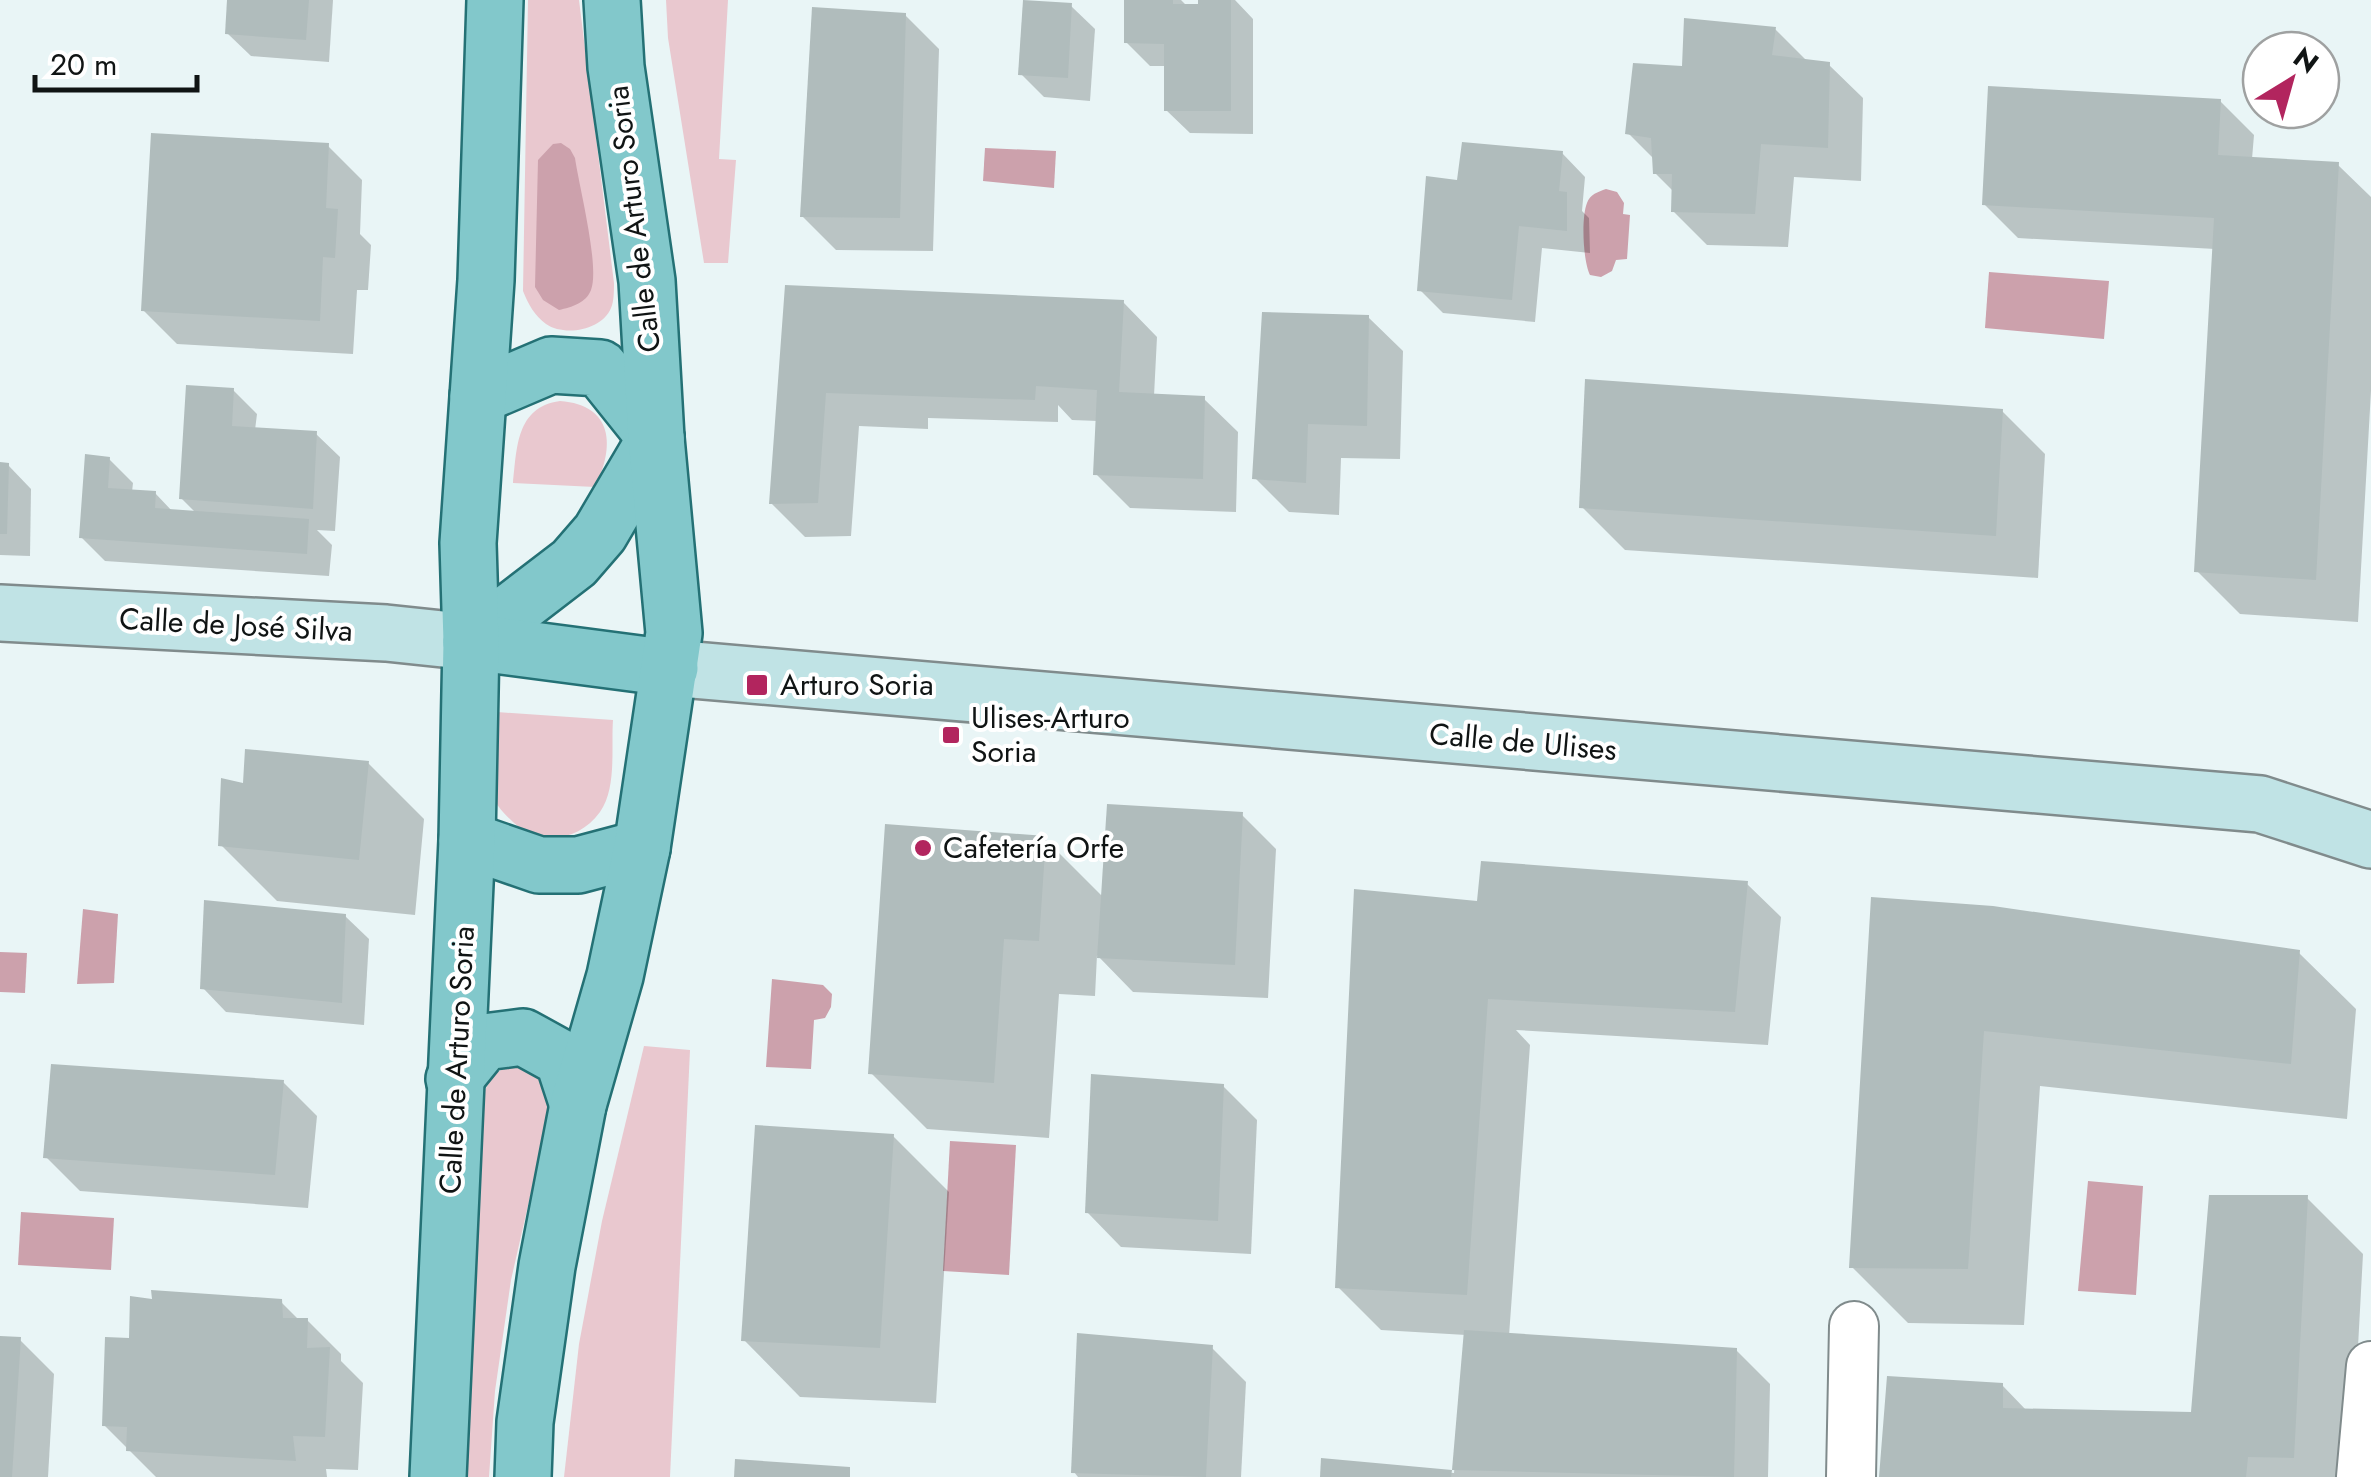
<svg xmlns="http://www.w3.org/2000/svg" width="2371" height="1477" viewBox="0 0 2371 1477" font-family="Jost,sans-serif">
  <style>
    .green { fill: #e9c8cf }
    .water { fill: #cca1ac }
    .shadow { fill: #0003 }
    .building { fill: #b0bcbc }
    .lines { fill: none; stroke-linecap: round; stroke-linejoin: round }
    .street-casing { stroke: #808b8c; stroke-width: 52 }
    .secondary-casing { stroke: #808b8c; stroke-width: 60 }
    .primary-casing { stroke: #247175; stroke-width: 60 }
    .street { stroke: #fff; stroke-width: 48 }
    .secondary { stroke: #c0e3e5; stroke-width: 55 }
    .primary { stroke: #82c8cb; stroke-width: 55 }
    .poi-dot { fill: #b2255e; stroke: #fff; stroke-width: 4 }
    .labels { text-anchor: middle; stroke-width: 8; stroke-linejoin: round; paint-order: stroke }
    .street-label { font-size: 30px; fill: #101414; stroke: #fff }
    .poi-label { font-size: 30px; fill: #101414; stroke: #fff; text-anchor: start }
  </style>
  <rect width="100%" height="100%" fill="#e9f5f6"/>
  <g class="green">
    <path d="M528 0H579L614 283C614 290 614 302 611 308 602 330 565 337 546 324 535 316 528 304 523 291Z"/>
    <polygon points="666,0 728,0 719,159 736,160 728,263 704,263 668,38"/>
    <path d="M560 401C614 405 615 447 595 487L513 483C517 448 516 407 560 401Z"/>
    <path d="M497 712 613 720C611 747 617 788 600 812 578 842 540 846 513 822 503 813 494 803 491 790 488 769 495 734 497 712Z"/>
    <polygon points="644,1046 690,1050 670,1477 564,1477 579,1344 602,1221"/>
    <path d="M512 1064C536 1066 544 1075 553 1096L511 1280 495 1391 489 1477H464L482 1095 494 1074Z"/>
  </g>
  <g class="water">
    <path d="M561 143 570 149 575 158C579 186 600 267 591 290 586 303 572 307 559 310L543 300 535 287 538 160 553 144Z"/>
    <polygon points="985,148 1056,151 1054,188 983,181"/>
    <path d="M1606 189 1617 192 1624 203 1623 214 1630 215 1627 259 1616 260 1612 271 1601 277 1590 275C1583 261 1581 218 1587 203 1590 194 1598 192 1606 189Z"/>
    <polygon points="1989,272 2109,281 2104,339 1985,328"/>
    <polygon points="83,909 118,914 114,983 77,984"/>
    <polygon points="0,952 27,953 25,993 0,992"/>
    <polygon points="772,979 823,985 832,994 831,1007 825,1018 814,1020 811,1069 766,1067"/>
    <polygon points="950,1141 1016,1145 1009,1275 943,1271"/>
    <polygon points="2088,1181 2143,1186 2136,1295 2078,1291"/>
    <polygon points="21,1212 114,1218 111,1270 18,1265"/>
  </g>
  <g class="shadow">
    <polygon points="229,0 333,0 329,62 251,56 227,33"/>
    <polygon points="1126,0 1181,0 1187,6 1200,6 1200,0 1235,0 1253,19 1253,134 1190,133 1166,110 1166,66 1150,66 1126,42"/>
    <polygon points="1071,6 1095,29 1090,101 1044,97 1021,74"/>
    <polygon points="905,15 939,49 933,251 836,250 802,216"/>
    <polygon points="1775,29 1807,61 1828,64 1863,98 1861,181 1794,177 1788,247 1707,245 1673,211 1674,192 1655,173 1655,160 1628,133 1685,69"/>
    <polygon points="2220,101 2254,135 2252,159 2338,165 2371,197 2371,391 2358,622 2240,614 2197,571 2215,249 2018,238 1984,204"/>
    <polygon points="328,146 362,180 360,234 371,245 368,290 357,290 353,354 177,344 143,310"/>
    <polygon points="1562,153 1585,177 1582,211 1589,218 1590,253 1542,248 1535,322 1443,313 1420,290 1459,182"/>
    <polygon points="788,288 1123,302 1157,337 1154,396 1203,398 1238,432 1236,512 1130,508 1096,474 1098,421 1072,420 1058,405 1058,422 928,418 928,429 859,426 851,536 805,537 771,503"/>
    <polygon points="1368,317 1403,351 1400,459 1341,458 1339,515 1289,512 1255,478"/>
    <polygon points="233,390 257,414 255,430 316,434 340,457 335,531 317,530 332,545 329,576 105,561 81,537 109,459 133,483 132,492 155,493 173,512 197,514 181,498"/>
    <polygon points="2002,411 2045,454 2038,578 1625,550 1582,507"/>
    <polygon points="0,465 8,465 31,489 30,556 0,555"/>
    <polygon points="368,763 424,819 415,915 277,901 221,845 246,786"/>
    <polygon points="1242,815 1276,849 1268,998 1133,992 1097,955 1095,996 1059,994 1049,1138 927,1129 871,1073 1045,839 1103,897"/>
    <polygon points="1746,883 1781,917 1768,1045 1516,1030 1530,1045 1509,1336 1736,1350 1770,1384 1768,1477 1322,1477 1323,1461 1454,1473 1466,1335 1381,1330 1338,1287 1476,904"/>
    <polygon points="1874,900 2299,953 2356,1009 2347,1119 2040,1086 2024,1325 1908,1323 1852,1267"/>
    <polygon points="345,916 369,939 364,1025 226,1012 203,988"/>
    <polygon points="283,1082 317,1116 308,1208 80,1191 46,1157"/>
    <polygon points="1223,1086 1257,1120 1251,1254 1121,1247 1087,1212"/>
    <polygon points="893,1136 949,1192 936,1403 800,1397 744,1340"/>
    <polygon points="2307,1198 2363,1254 2351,1477 1881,1477 2002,1385 2027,1411 2193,1415"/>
    <polygon points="281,1302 299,1320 307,1320 341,1354 341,1361 363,1383 358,1470 326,1469 327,1477 156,1477 104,1425 131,1341"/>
    <polygon points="0,1338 20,1340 54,1374 48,1477 0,1477"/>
    <polygon points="1212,1348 1246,1382 1241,1477 1078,1477 1074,1472"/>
  </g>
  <g class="building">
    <polygon points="227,0 309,0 306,40 225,34"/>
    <polygon points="1023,0 1072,3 1068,78 1018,75"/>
    <polygon points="1124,0 1173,0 1173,4 1198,4 1198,0 1231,0 1231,111 1164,111 1164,44 1124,43"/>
    <polygon points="812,7 906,13 900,218 800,217"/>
    <polygon points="1684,18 1776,27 1772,55 1830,62 1828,148 1761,144 1755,214 1671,212 1672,174 1653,174 1651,138 1625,134 1633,63 1682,66"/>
    <polygon points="1988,86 2221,99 2218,155 2339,162 2316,580 2194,572 2214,218 1982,205"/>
    <polygon points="151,133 329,143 326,208 338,209 335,258 323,257 320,321 141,311"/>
    <polygon points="1462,142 1563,151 1559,191 1567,192 1567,231 1519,226 1512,300 1417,291 1426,176 1457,180"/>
    <polygon points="785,285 1124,300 1119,392 1205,396 1203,479 1093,475 1097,390 1036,386 1035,400 826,393 818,503 769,504"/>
    <polygon points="1262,312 1369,315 1367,426 1308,424 1306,483 1252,479"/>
    <polygon points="1585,379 2003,409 1996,536 1579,508"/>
    <polygon points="186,385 234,388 232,426 317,431 313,509 179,499"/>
    <polygon points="85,454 110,457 108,488 156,491 155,508 309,519 307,554 79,538"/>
    <polygon points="0,462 9,463 7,534 0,534"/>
    <polygon points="245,749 369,761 359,860 218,846 221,778 243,783"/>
    <polygon points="1107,804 1243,812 1235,965 1097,958"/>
    <polygon points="885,824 1046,836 1039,941 1004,939 994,1083 868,1074"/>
    <polygon points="1481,861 1748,881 1735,1012 1488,999 1467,1295 1335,1288 1354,889 1477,901"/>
    <polygon points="1871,897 1993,906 2300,950 2291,1064 1984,1031 1968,1269 1849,1268"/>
    <polygon points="204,900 346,914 342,1003 200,989"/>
    <polygon points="51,1064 284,1080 275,1175 43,1158"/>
    <polygon points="1091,1074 1224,1084 1218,1221 1085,1213"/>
    <polygon points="755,1125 894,1134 880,1348 741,1341"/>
    <polygon points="2209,1195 2308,1195 2294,1458 2248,1457 2246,1477 1879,1477 1887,1376 2003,1383 2003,1408 2191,1412"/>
    <polygon points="151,1290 282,1299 283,1318 308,1318 307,1348 330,1347 325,1437 293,1436 296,1461 126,1451 127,1427 102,1426 105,1337 129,1338 130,1296 152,1299"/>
    <polygon points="1464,1330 1737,1348 1734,1477 1452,1470"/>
    <polygon points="1077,1333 1213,1345 1206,1477 1071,1473"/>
    <polygon points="0,1336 21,1337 12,1477 0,1477"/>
    <polygon points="1321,1458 1452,1470 1451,1477 1320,1477"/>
    <polygon points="735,1459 850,1467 850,1477 734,1477"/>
  </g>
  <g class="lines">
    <defs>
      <g id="street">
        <polyline points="1851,1477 1854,1326"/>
        <polyline points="2361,1477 2371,1366"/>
      </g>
      <g id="secondary">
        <polyline points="0,613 386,633 471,642"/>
        <polyline points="670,668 2260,804 2371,840"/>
      </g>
      <g id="primary">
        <polyline points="478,396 551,365 600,368 656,438"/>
        <polyline points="471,642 574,563 600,533 656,438"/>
        <polyline points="471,642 670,668"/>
        <polyline points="467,840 539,865 578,865 642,848"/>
        <polyline points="454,1079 484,1042 523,1037 563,1059 578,1105"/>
        <polyline points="438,1477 467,840 471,642 468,543 486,280 495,0"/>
        <polyline points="523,1477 525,1422 547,1266 578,1105 615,976 642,848 674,633 656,438 647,281 616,67 612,0"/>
      </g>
    </defs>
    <use href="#street" class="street-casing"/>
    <use href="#secondary" class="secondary-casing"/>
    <use href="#primary" class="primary-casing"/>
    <use href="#street" class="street"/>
    <use href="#secondary" class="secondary"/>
    <use href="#primary" class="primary"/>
  </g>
  <g class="poi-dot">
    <rect x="745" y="673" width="24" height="24" rx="5"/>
    <rect x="941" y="725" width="20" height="20" rx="5"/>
    <circle cx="923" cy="848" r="10"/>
  </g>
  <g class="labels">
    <g class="street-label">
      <text transform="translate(634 219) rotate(-97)" y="10">Calle de Arturo Soria</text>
      <text transform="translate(236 625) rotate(3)" y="10">Calle de José Silva</text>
      <text transform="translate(1523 742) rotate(5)" y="10">Calle de Ulises</text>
      <text transform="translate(457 1060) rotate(-87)" y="10">Calle de Arturo Soria</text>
    </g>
    <g class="poi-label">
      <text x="780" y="695">Arturo Soria</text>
      <text x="971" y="728">Ulises-Arturo<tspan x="971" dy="34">Soria</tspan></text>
      <text x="943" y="858">Cafetería Orfe</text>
    </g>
  </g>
  <g transform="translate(2291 80) rotate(37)"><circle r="48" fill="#ffffff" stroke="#9fa1a1" stroke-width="2.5"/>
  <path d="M0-8L18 38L0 25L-18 38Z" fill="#b2255e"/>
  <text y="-15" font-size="28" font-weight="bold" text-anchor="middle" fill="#101414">N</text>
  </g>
  <path d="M35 75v15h162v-15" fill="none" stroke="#101414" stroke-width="5"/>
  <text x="50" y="75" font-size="30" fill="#101414" stroke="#ffffff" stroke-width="8" paint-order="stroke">20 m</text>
</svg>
